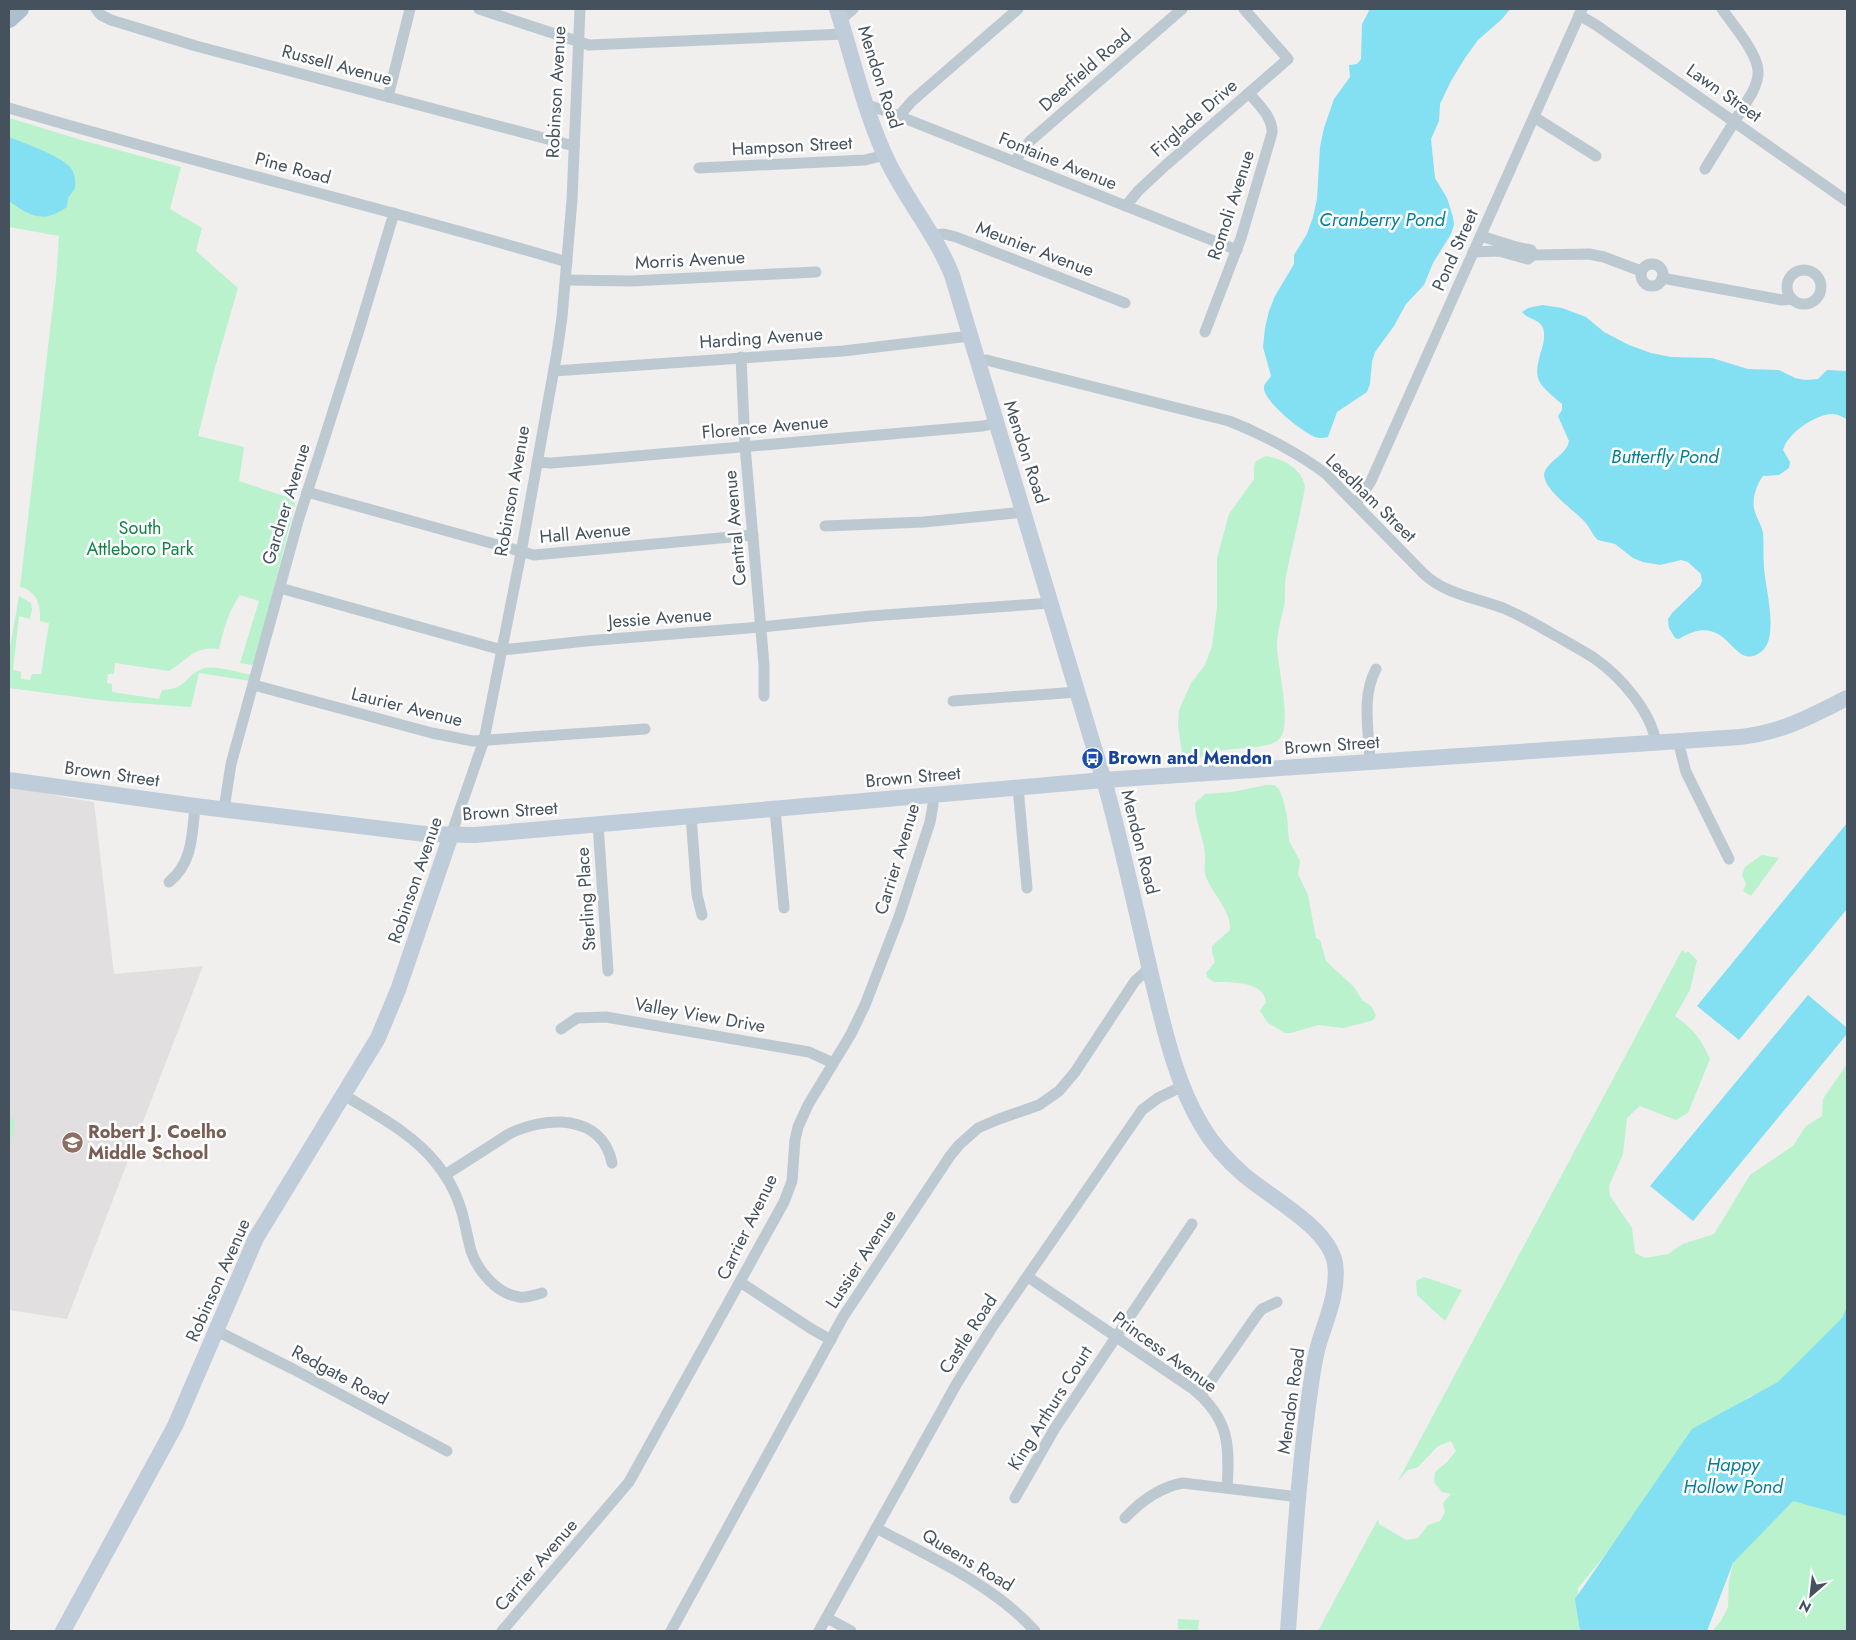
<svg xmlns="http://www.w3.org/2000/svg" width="1856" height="1640" viewBox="0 0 1856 1640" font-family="Jost,sans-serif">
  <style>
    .education { fill: #e2dfe0 }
    .green { fill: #b9f2cd }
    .water { fill: #83dff2 }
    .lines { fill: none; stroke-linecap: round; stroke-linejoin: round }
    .street { stroke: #bdc9d1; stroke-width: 11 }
    .secondary { stroke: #bfccd9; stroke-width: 16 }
    .primary { stroke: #acbfcf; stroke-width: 18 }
    .labels { text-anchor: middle; stroke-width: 5; stroke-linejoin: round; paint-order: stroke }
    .street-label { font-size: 18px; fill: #45525d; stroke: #fff }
    .park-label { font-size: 18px; fill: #108446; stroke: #fff }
    .transit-label { font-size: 18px; font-weight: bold; fill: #164399; stroke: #fff; text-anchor: start }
    .education-label { font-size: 18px; font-weight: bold; fill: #785e54; stroke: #fff; text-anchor: start }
    .water-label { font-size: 19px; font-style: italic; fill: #04809b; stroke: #fff }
  </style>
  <rect width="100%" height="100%" fill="#f1eeee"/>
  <polygon class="education" points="9,788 43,792 63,797 94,802 114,974 203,966 67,1319 9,1310"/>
  <g class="green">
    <path d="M9 118 85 141 181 167 170 209 202 228 196 251 238 288 214 371 198 436 244 447 239 481 296 500 255 663 251 665 240 663 259 601 240 595C228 612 224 629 219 649 193 646 188 660 169 671L115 663 114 674H108L107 683 112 684V692L159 699 162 690C188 689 184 676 202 669 213 664 240 673 252 675L251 681 199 673 191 707 108 701 9 688V653L19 596 31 603 32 609 30 619 19 616 13 670 21 672V679L30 680 32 674H41L49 623 40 621C41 605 37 591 20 587L56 279 59 236 9 227Z"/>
    <path d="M1266 456C1283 459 1302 468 1305 487 1300 517 1292 546 1286 576 1284 585 1286 596 1284 606 1281 620 1277 633 1277 647 1278 668 1291 720 1281 737 1273 750 1235 747 1220 751 1207 754 1194 765 1182 753L1178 726 1179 710 1191 683 1205 665 1212 646 1217 607V558L1229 514 1254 479V467L1256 461Z"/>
    <path d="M1266 785H1274L1279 789 1283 799 1287 816 1289 841 1300 861 1298 874 1308 895 1316 938 1320 940 1326 961 1354 987 1362 1000 1371 1006 1376 1015 1375 1018 1371 1021 1343 1028 1318 1025 1291 1033H1285L1268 1023 1260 1011 1266 1002C1264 981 1230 982 1214 982L1207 977 1206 973 1215 962 1212 952V946L1230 930C1231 909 1213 895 1206 877 1203 869 1206 861 1205 853 1203 836 1195 821 1195 803L1205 794 1232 792Z"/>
    <polygon points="1762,855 1779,858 1751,896 1743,891 1746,884 1742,875 1745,867"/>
    <path d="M1682 950 1686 953 1688 951 1697 960 1690 990 1675 1016C1694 1030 1700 1037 1710 1059L1688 1113 1676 1120 1640 1106 1627 1118 1623 1154 1609 1186 1610 1196 1632 1228 1635 1253 1645 1258 1668 1254 1683 1244 1714 1234 1750 1175 1793 1146 1806 1126 1822 1116 1823 1099 1847 1064V1317L1785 1386 1750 1396 1729 1412 1647 1504 1578 1588 1579 1631H1318L1378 1519 1379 1524 1406 1540 1418 1538 1428 1525 1440 1521 1445 1512 1443 1503 1451 1494 1442 1492 1434 1482 1435 1472 1447 1462 1456 1451 1451 1441 1438 1446 1418 1467 1408 1470 1398 1481Z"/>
    <polygon points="9,1115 15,1121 9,1153"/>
    <polygon points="1424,1277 1462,1290 1445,1321 1417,1295 1416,1281"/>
    <polygon points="1776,1499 1847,1506 1847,1631 1712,1631 1721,1621 1728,1607 1729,1580 1734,1561"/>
    <polygon points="1178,1619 1199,1620 1198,1630 1178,1629"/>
  </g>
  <g class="water">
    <path d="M1370 9H1510L1502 19 1478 40 1465 58 1451 81 1440 104 1439 121 1431 139 1435 178 1447 198 1453 217 1454 225 1451 234 1433 263 1424 285 1406 304 1394 326 1375 352 1372 362 1370 384 1367 392 1337 412 1328 437C1323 438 1318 439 1313 436 1300 430 1266 403 1264 389 1263 384 1269 380 1271 376L1263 347 1265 328 1269 311 1275 296 1294 264V255L1307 234 1313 217 1317 199 1320 147 1324 128 1334 99 1350 77 1349 65 1357 64 1361 59 1362 24Z"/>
    <path d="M9 137C24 143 58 155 69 166 75 172 76 180 75 188L68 198 67 207C43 224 30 216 9 201Z"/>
    <path d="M1543 305 1562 308 1586 317 1604 332 1629 345 1651 353 1671 357 1712 358 1748 369 1779 370 1795 378 1805 380 1818 379 1827 370 1847 371V419C1842 417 1838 414 1832 414 1815 414 1787 434 1783 450L1790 462 1789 468 1779 475 1763 476C1756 485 1751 501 1755 512 1757 519 1762 526 1763 533 1764 545 1763 556 1764 567 1765 587 1780 638 1761 652 1731 674 1730 607 1679 639L1675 638 1669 628 1668 619 1672 613 1700 586 1702 581 1701 574 1688 562 1681 560 1660 565 1643 562 1633 558 1615 544 1598 540C1592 535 1590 527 1584 521 1575 511 1538 486 1545 471 1551 459 1567 454 1569 441L1558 416 1562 410V404C1537 382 1532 381 1542 348 1544 342 1545 334 1543 328 1540 319 1527 319 1522 312L1528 308Z"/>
    <polygon points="1847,823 1847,909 1739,1040 1697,1006"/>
    <polygon points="1808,995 1847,1028 1847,1034 1693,1221 1650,1186"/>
    <polygon points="1847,1307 1847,1516 1793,1501 1733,1563 1707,1631 1580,1631 1575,1599 1692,1429 1778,1382 1842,1318"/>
  </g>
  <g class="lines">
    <g class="street">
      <polyline points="96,9 101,15 111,20 196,46 574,146"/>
      <polyline points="479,9 589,45 844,34"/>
      <polyline points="1579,15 1596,25 1847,201"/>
      <polyline points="840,20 853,9"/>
      <polyline points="388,97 410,9"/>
      <polyline points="867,105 886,111 1237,250"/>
      <path d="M9 108C194 163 382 207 567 262"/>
      <polyline points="899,116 912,101 1018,9"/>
      <polyline points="1534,117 1596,156"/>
      <polyline points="1014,162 1030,141 1182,9"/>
      <polyline points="699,168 865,160 885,155"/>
      <path d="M1705 169 1752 93C1756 85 1759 78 1758 70 1756 51 1733 25 1722 9"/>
      <polyline points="1126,206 1138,191 1166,165 1288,59 1244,9"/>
      <polyline points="932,235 944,234 956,237 1125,303"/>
      <polyline points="1473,252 1499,251 1528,259 1533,255 1531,250 1516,247 1481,236"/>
      <polyline points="1533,255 1589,254 1604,257 1641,271"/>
      <circle cx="1652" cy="275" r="11"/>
      <circle cx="1804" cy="287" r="17"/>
      <polyline points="1662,278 1782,300 1792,299"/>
      <polyline points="566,280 631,281 816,272"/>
      <path d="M1205 332 1241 238 1272 133C1273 117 1258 104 1249 93"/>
      <polyline points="741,357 745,446 764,665 764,696"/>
      <path d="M977 362 987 360 994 362 1229 421C1260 433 1300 454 1326 474L1423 573C1444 594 1477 598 1503 608 1520 615 1535 624 1551 633 1565 641 1580 649 1594 658 1620 676 1651 711 1656 743"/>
      <polyline points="554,371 843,351 970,336"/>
      <polyline points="537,462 551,463 590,460 983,426 995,423"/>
      <polyline points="307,492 534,555 753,535"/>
      <polyline points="1356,504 1371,481 1582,9"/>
      <polyline points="825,526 924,522 1024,512"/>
      <polyline points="280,588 502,650 586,641 761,627 871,616 1051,603"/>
      <polyline points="254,685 432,733 473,741 645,729"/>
      <polyline points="953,701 1078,692"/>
      <polyline points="1678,741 1686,772 1729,859"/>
      <path d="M1370 762C1369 731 1361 697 1376 669"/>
      <polyline points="1018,787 1027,888"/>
      <polyline points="224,809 231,764 298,521 359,330 394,213"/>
      <polyline points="775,809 784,908"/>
      <polyline points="691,816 697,895 702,915"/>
      <polyline points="598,824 608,971"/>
      <polyline points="451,835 484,740 521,553 557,352 562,317 572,200 580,9"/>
      <path d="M169 882C193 863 192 834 195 806"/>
      <polyline points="561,1029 577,1018 606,1017 809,1052 833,1063"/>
      <path d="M344 1095C376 1115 412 1133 436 1163 446 1175 455 1191 460 1206 465 1221 467 1236 471 1251 478 1271 497 1294 519 1297 527 1298 534 1295 542 1293"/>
      <path d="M445 1175 509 1134C545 1116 602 1113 612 1163"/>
      <path d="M1028 1277 1193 1389C1229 1418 1230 1445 1227 1488"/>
      <polyline points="740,1282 810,1328 831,1340"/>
      <polyline points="217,1331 293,1369 447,1451"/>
      <polyline points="1201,1395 1257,1315 1262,1309 1277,1302"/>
      <polyline points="1015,1498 1055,1428 1192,1224"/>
      <path d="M1125 1518C1140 1502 1160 1487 1183 1483L1299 1497"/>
      <path d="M876 1528C930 1557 994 1585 1035 1631"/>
      <polyline points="827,1618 851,1631"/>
      <polyline points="502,1631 629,1482 784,1202 792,1181 795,1140 798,1127 808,1105 851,1034 865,1005 899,917 930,822 933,805 933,795"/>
      <polyline points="671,1631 843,1317 950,1156 959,1145 978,1128 999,1119 1039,1105 1059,1091 1075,1072 1135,981 1145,972 1150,970"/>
      <polyline points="819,1631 957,1383 991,1329 1142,1110 1158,1098 1183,1086"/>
    </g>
    <g class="secondary">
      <path d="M837 9C853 59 865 114 888 162 907 201 936 235 952 275L1107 791C1124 854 1138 919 1153 983 1165 1032 1176 1083 1202 1126 1213 1145 1228 1161 1244 1175 1271 1198 1328 1227 1335 1263 1339 1291 1327 1317 1319 1343 1315 1356 1313 1370 1311 1384 1299 1465 1294 1549 1288 1631"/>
      <path d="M9 780 195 806 425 834 475 835 1104 780 1740 737C1783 732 1809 717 1847 698"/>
      <polyline points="63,1631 175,1426 256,1238 378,1038 398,990 451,835"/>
    </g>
    <polyline class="primary" points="9,19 20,9"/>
  </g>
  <defs>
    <symbol id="bus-disc" viewBox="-11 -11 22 22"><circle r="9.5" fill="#1a4fb4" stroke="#fff"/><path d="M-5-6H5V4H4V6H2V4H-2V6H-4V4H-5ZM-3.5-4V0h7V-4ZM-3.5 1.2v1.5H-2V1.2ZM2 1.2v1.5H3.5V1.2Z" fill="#fff"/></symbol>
    <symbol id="school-disc" viewBox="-11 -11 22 22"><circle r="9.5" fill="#8d6e63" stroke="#fff"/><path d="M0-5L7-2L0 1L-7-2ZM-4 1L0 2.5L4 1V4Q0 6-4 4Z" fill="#fff"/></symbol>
  </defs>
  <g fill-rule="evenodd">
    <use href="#bus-disc" x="1080" y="746" width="25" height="25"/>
    <use href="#school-disc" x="60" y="1130" width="25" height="25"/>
  </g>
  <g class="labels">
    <g class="street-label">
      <text transform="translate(337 65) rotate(15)" y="6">Russell Avenue</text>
      <text transform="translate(1085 70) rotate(-41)" y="6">Deerfield Road</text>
      <text transform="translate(880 77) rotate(72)" y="6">Mendon Road</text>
      <text transform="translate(556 92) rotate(-87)" y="6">Robinson Avenue</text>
      <text transform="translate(1724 93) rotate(35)" y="6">Lawn Street</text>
      <text transform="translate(1194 118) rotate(-41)" y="6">Firglade Drive</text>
      <text transform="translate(792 146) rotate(-3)" y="6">Hampson Street</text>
      <text transform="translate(1058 161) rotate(22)" y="6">Fontaine Avenue</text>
      <text transform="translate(293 168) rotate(15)" y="6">Pine Road</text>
      <text transform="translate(1231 205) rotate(-72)" y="6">Romoli Avenue</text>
      <text transform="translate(1035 249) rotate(21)" y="6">Meunier Avenue</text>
      <text transform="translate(1455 250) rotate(-66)" y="6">Pond Street</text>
      <text transform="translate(690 260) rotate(-3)" y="6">Morris Avenue</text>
      <text transform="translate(761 338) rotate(-4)" y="6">Harding Avenue</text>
      <text transform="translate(765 427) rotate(-5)" y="6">Florence Avenue</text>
      <text transform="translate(1026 452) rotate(72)" y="6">Mendon Road</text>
      <text transform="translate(512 491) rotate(-80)" y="6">Robinson Avenue</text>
      <text transform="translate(1371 498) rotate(44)" y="6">Leedham Street</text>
      <text transform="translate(286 504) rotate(-73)" y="6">Gardner Avenue</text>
      <text transform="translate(735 528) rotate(-95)" y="6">Central Avenue</text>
      <text transform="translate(585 533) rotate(-5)" y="6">Hall Avenue</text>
      <text transform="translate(660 618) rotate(-4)" y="6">Jessie Avenue</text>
      <text transform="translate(407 707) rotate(14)" y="6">Laurier Avenue</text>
      <text transform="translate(1332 745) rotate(-4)" y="6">Brown Street</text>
      <text transform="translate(112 774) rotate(8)" y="6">Brown Street</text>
      <text transform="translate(913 777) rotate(-5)" y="6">Brown Street</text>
      <text transform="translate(510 811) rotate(-4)" y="6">Brown Street</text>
      <text transform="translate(1140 842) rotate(76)" y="6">Mendon Road</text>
      <text transform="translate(897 859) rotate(-73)" y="6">Carrier Avenue</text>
      <text transform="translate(415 880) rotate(-71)" y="6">Robinson Avenue</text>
      <text transform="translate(586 899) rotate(-94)" y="6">Sterling Place</text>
      <text transform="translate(700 1015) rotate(10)" y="6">Valley View Drive</text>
      <text transform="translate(747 1227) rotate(-64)" y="6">Carrier Avenue</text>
      <text transform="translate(861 1259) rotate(-57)" y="6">Lussier Avenue</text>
      <text transform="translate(218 1280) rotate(-66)" y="6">Robinson Avenue</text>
      <text transform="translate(968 1334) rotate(-57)" y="6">Castle Road</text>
      <text transform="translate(1165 1352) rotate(36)" y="6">Princess Avenue</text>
      <text transform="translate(340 1375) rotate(28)" y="6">Redgate Road</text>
      <text transform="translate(1291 1401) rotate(-82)" y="6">Mendon Road</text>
      <text transform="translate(1050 1408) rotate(-58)" y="6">King Arthurs Court</text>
      <text transform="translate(968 1560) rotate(31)" y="6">Queens Road</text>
      <text transform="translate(536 1565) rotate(-49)" y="6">Carrier Avenue</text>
    </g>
    <g class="park-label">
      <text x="140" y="534">South<tspan x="140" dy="21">Attleboro Park</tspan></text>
    </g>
    <g class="transit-label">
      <text x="1108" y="764">Brown and Mendon</text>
    </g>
    <g class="education-label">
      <text x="88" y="1138">Robert J. Coelho<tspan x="88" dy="21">Middle School</tspan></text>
    </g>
    <g class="water-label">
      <text x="1382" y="226">Cranberry Pond</text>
      <text x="1665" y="463">Butterfly Pond</text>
      <text x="1733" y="1471">Happy<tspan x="1733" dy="22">Hollow Pond</tspan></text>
    </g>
  </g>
  <rect width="1856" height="1640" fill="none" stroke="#45525d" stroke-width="20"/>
  <g transform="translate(1811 1595) rotate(208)" stroke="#ffffff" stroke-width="4" paint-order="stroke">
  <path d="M0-4L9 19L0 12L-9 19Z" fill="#45525d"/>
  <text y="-8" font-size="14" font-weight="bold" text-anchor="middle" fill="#45525d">N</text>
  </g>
</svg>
